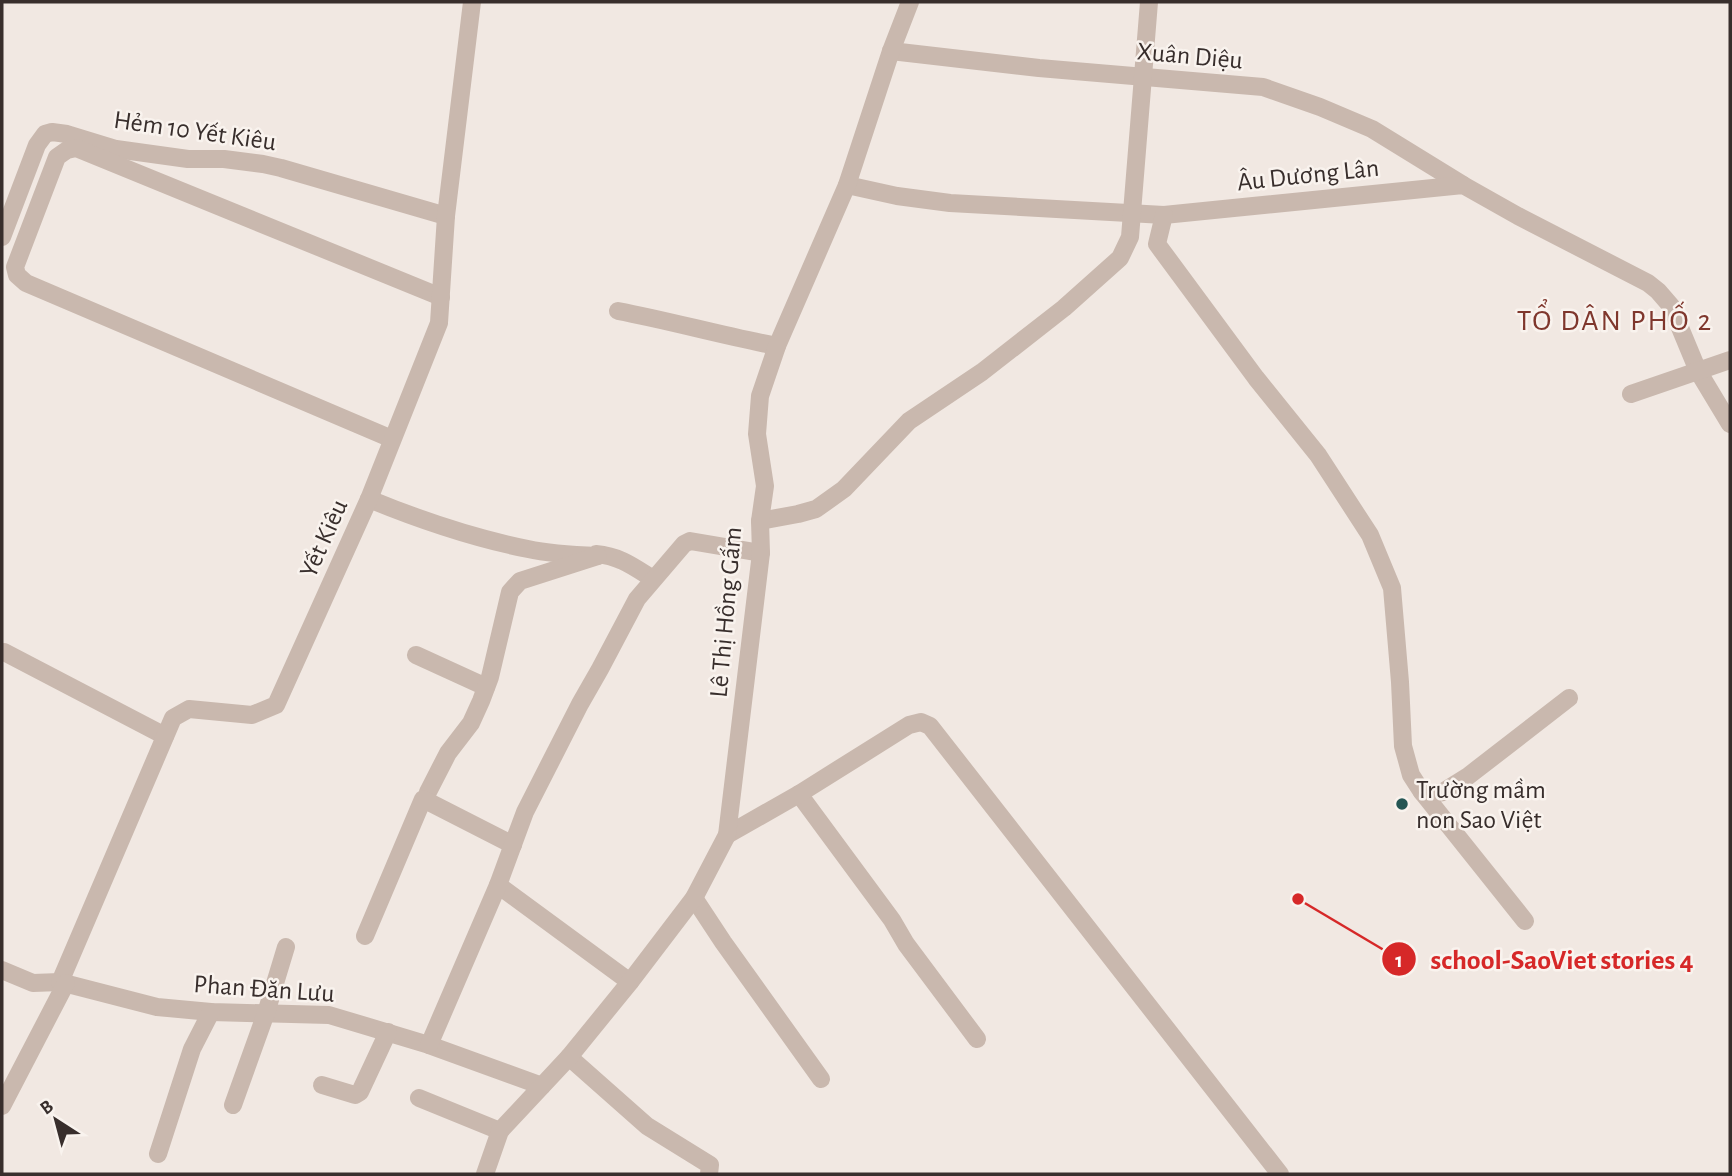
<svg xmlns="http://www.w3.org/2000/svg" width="1732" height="1176" viewBox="0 0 1732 1176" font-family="'Alegreya Sans',sans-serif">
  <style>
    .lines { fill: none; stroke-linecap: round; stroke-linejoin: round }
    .street { stroke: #c9b8ae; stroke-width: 18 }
    .poi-dot { fill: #255654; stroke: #f9f3ee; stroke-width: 2.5 }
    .labels { text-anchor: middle; stroke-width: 5; stroke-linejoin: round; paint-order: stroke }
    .street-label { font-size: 26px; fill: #382e2c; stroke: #f9f3ee }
    .poi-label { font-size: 26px; fill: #382e2c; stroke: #f9f3ee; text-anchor: start }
    .quarter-label { font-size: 30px; letter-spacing: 2px; fill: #7f372d; stroke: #f9f3ee }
    .leader { fill: none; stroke: #d62828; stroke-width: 2.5 }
    .callout-dot { fill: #d62828; stroke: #f9f3ee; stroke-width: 2.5 }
    .mark-label { font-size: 21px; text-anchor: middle; font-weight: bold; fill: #fff }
    .callout-label { font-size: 28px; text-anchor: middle; font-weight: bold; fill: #d62828; stroke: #f9f3ee; stroke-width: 5; stroke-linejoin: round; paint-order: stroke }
  </style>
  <rect width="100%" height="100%" fill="#f1e8e2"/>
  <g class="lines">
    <g class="street">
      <polyline points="891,51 1039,68 1263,87 1320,107 1372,129 1463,185"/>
      <polyline points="847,185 897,196 950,203 1164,215 1463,185 1518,216 1648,283 1658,291 1671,306 1698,371 1730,424"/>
      <polyline points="1164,215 1157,244 1256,378 1318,455 1370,535 1392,588 1400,682 1403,746 1411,775 1422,792 1431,794 1443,792 1467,777 1569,698"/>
      <polyline points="2,237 37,145 45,134 52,132 67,134 116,149 188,159 224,159 263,164 281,168 446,216"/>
      <path d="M618 311C671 321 723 336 777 346"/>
      <polyline points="1631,394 1730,360"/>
      <polyline points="392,439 26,283 17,275 15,267 57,157 67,150 76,148 441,297"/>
      <path d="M369 499C420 520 473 538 528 549 551 554 574 555 598 556L596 554C620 556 634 567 653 579"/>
      <polyline points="760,521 798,514 816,509 844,489 909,421 982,372 1064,308 1120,258 1130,237 1149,2"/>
      <polyline points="4,652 165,736"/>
      <polyline points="416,655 486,687"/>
      <polyline points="428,792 448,753 471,723 481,701 490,677 510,592 520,581 598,556"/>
      <polyline points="1422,792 1525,921"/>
      <polyline points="799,794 892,920 906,944 977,1039"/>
      <polyline points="727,835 799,794 909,725 921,722 930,726 1280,1174"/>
      <polyline points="498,885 630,982"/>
      <polyline points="694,898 723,942 821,1079"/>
      <polyline points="365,936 423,799 513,845"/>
      <polyline points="2,970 33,983 60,982 157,1007 211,1012 329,1015 429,1045 542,1086"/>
      <polyline points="60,982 173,718 189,709 252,715 276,705 369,499 439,323 446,216 472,2"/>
      <polyline points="429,1045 498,885 525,812 580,704 600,669 637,599 684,544 690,541 761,553"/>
      <polyline points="569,1057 647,1126 710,1165 709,1174"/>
      <polyline points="322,1085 355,1095 360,1092 388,1032"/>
      <polyline points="419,1098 500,1131"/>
      <polyline points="233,1105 266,1013 286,947"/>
      <polyline points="2,1106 66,983"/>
      <polyline points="158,1154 192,1049 211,1012"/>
      <polyline points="485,1174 500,1131 569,1057 630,982 694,898 727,835 761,553 760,521 765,486 757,434 760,396 777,346 847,185 891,51 910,2"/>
    </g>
  </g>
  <circle class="poi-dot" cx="1402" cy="804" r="7"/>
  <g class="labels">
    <g class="street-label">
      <text transform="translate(1190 55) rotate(5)" y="9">Xuân Diệu</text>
      <text transform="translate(195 130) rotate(8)" y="9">Hẻm 10 Yết Kiêu</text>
      <text transform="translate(1308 174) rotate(-6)" y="9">Âu Dương Lân</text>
      <text transform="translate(323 538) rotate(-66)" y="9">Yết Kiêu</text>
      <text transform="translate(725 612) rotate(-85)" y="9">Lê Thị Hồng Gấm</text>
      <text transform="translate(264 988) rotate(4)" y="9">Phan Đăn Lưu</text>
    </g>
    <g class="poi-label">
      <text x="1416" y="798">Trường mầm<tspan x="1416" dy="30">non Sao Việt</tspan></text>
    </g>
    <g class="quarter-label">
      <text x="1615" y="330">TỔ DÂN PHỐ 2</text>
    </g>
  </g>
  <path class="leader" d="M1298 899L1399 959"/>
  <g class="callout-dot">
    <circle cx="1298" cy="899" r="7"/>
    <circle cx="1399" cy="959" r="18"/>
  </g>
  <g class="mark-label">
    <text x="1399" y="967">1</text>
  </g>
  <g class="callout-label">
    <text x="1562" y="969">school-SaoViet stories 4</text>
  </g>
  <rect width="1732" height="1176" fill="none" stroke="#382e2c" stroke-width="7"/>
  <g transform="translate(56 1120) rotate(324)" stroke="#f9f3ee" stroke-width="5" paint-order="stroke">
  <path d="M0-5L12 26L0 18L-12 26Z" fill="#382e2c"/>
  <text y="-10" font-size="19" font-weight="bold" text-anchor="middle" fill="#382e2c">B</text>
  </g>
</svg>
